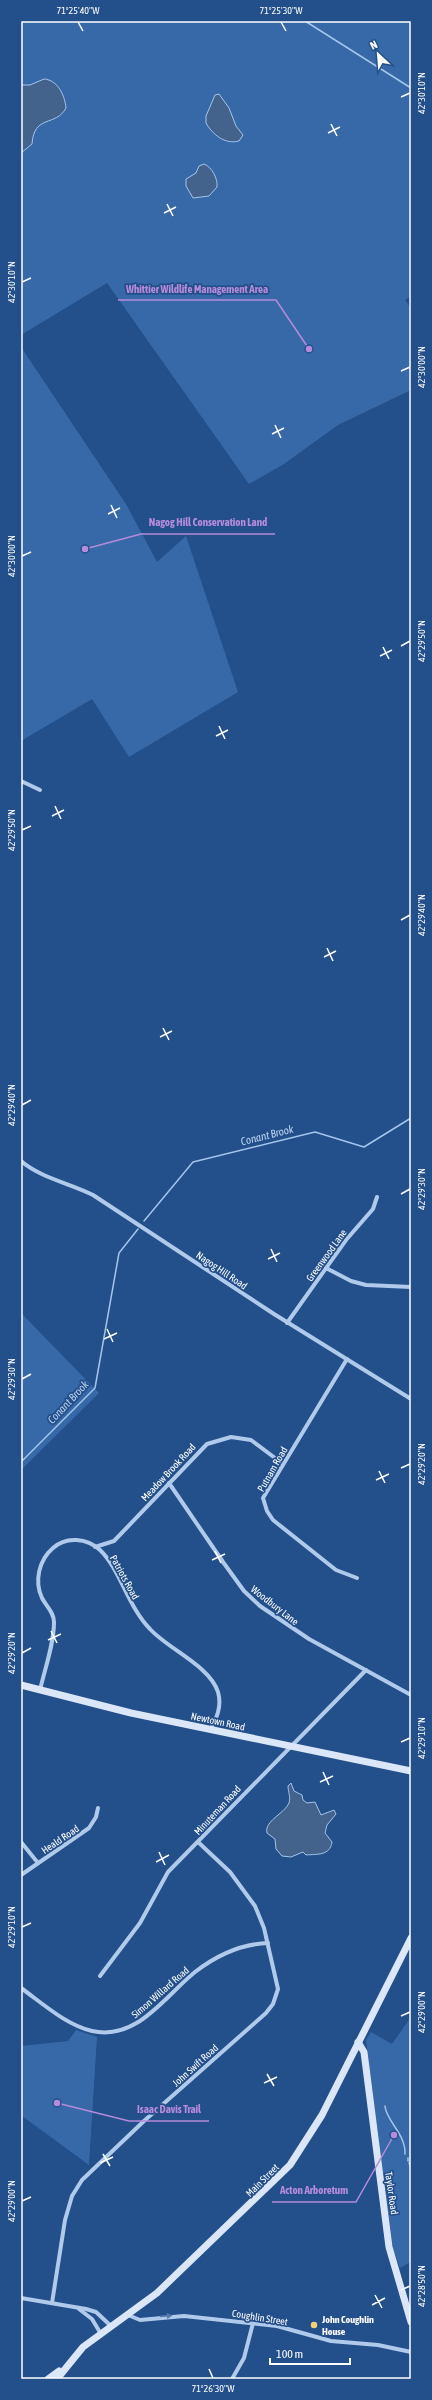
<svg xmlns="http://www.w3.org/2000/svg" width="432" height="2400" viewBox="0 0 432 2400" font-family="'Asap Condensed',sans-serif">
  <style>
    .green { fill: #3769a8 }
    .water { fill: #43638d; stroke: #a4c5ec }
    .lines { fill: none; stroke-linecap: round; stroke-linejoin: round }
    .stream { stroke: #a4c5ec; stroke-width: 1.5 }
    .street { stroke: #b0caeb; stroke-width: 4 }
    .secondary { stroke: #dbe7f8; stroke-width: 7 }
    .oneway { fill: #547aad }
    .ticks { fill: none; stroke: #fff; stroke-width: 1.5 }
    .poi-dot { fill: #f6d172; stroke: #234f8b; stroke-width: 1.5 }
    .labels { text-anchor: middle; stroke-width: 3.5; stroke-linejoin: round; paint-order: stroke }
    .street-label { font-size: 10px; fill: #fff; stroke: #234f8b }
    .poi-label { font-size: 10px; font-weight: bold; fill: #fff; stroke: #234f8b; text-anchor: start }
    .water-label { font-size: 11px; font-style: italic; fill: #bcd4f2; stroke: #234f8b }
    .leader { fill: none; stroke: #b68bdc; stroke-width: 1.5 }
    .callout-dot { fill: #b68bdc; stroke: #234f8b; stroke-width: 1.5 }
    .callout-label { font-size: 11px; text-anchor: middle; font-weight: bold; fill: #b68bdc; stroke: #234f8b; stroke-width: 3.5; stroke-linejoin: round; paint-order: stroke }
    .neatline { fill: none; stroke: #fff; stroke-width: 1.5 }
    .ticks-label { font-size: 10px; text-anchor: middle; fill: #fff }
  </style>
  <rect width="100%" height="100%" fill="#234f8b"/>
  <g class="green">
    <polygon points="21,21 411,21 411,296 405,300 411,308 411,390 338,425 284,464 249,484 107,283 21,335"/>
    <polygon points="21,347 126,504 157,562 186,536 238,692 129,757 92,699 21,741"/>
    <polygon points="21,1313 99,1393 21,1470"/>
    <polygon points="411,2017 411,2262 400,2268 393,2249 366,2040 371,2032 392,2044"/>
    <polygon points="76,2030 97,2037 89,2165 22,2116 21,2046 68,2041"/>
  </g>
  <g class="water">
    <path d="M44 79C58 80 65 96 66 108 56 127 34 114 32 144L21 153V85H30Z"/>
    <path d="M219 94 229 108 236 126 243 135 239 141C225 145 212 134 206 123V116L215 95Z"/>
    <path d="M204 164C212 167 218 179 217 187L209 196 193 198 186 186V179L196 173 199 166Z"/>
    <path d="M291 1783 294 1791 302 1795 303 1800 307 1803 315 1802 321 1815 334 1810 336 1814 327 1825 325 1833 332 1842C330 1856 317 1854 306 1855L303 1852 291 1857 282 1856 276 1849 275 1839 267 1833C264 1821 284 1814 289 1803 291 1797 288 1792 288 1786Z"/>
  </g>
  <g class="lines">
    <g class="stream">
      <polyline points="305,21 411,88"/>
      <polyline points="144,1221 193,1162 315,1132 364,1147 411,1118"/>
      <polyline points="21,1462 95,1388 119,1253 138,1229"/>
      <path d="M385 2106C386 2121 406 2134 405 2154"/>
      <polyline points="408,2158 408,2161"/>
      <polyline points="409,2163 411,2167"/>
    </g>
    <g class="street">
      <polyline points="21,781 40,790"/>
      <path d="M21 1161C41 1178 69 1183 93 1195L274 1314 411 1399"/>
      <polyline points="326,1268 351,1281 366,1285 411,1287"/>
      <polyline points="287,1323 346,1240 373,1209 377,1197"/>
      <polyline points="347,1359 263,1498 267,1511 273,1520 336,1570 357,1578"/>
      <polyline points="169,1483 223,1562 244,1591 260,1606 309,1639 411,1695"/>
      <polyline points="95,1547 114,1541 207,1444 231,1437 251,1440 283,1464"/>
      <path d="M40 1690C45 1668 54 1644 54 1622 54 1612 46 1606 42 1598 34 1581 39 1560 53 1548 66 1536 87 1538 100 1550 120 1569 128 1607 150 1629 168 1649 210 1666 218 1692 222 1706 217 1718 210 1730"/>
      <polyline points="21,1842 38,1863"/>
      <polyline points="21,1875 89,1828 96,1817 98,1808"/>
      <polyline points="100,1976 140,1923 168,1872 366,1670"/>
      <path d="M21 1988C42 2003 66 2025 92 2031 137 2041 164 1997 195 1972 217 1955 240 1944 268 1943"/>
      <polyline points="21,2298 86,2309 96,2312 111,2326"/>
      <polyline points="52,2303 65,2220 72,2196 82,2180 144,2121 266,2013 273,2004 278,1989 264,1928 255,1906 230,1872 198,1842"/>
      <polyline points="79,2309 92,2319 101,2334"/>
      <polyline points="128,2315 140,2320 184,2316 277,2326 331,2341 378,2345 411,2352"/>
      <polyline points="232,2379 244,2358 253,2323"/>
    </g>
    <g class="secondary">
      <polyline points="21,1685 131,1713 411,1771"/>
      <polyline points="358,2042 364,2052 389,2247 411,2322"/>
      <polyline points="48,2379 59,2371"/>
      <polyline points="57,2379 83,2347 157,2293 290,2165 322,2115 411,1938"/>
    </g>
  </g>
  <defs><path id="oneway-solid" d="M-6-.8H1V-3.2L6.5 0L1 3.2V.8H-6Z"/></defs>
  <use class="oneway" href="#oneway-solid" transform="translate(166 2316) rotate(-4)"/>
  <path class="ticks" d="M78 22 83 31M281 22 286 31M401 97 410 93M331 124 337 136M328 133 340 127M167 204 173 216M164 213 176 207M22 282 31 278M401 371 410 367M275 425 281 438M272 434 284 428M111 505 117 518M108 514 120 508M22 556 31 552M401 646 410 641M383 647 389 659M380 656 392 650M219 726 225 739M216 736 228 730M55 806 61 819M52 816 64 810M22 830 31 826M401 920 410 915M327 948 333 961M324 957 336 951M163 1028 169 1040M160 1037 172 1031M22 1105 31 1100M401 1194 410 1189M271 1249 277 1262M268 1259 280 1253M107 1329 113 1342M104 1339 117 1333M22 1379 31 1374M401 1468 410 1464M379 1471 385 1483M376 1480 389 1474M215 1551 221 1563M212 1560 225 1554M51 1631 57 1643M48 1640 61 1634M22 1653 31 1648M401 1742 410 1738M323 1772 329 1785M320 1782 333 1776M159 1852 165 1865M156 1862 169 1855M22 1927 31 1923M401 2016 410 2012M267 2074 274 2086M264 2083 277 2077M103 2154 110 2166M100 2163 113 2157M22 2201 31 2197M401 2290 410 2286M375 2295 382 2308M372 2305 385 2298M209 2369 213 2378"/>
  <circle class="poi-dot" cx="314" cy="2325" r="4"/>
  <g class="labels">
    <g class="street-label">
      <text transform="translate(326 1255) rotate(-54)" y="4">Greenwood Lane</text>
      <text transform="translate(222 1270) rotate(34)" y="4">Nagog Hill Road</text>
      <text transform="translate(272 1469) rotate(-60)" y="4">Putnam Road</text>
      <text transform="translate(168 1472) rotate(-47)" y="4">Meadow Brook Road</text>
      <text transform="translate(125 1577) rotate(61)" y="4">Patriots Road</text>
      <text transform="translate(275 1605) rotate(38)" y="4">Woodbury Lane</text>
      <text transform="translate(218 1721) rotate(12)" y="4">Newtown Road</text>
      <text transform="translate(217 1810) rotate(-47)" y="4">Minuteman Road</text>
      <text transform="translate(60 1839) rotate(-34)" y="4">Heald Road</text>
      <text transform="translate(160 1992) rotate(-41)" y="4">Simon Willard Road</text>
      <text transform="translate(195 2065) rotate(-42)" y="4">John Swift Road</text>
      <text transform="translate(262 2180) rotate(-45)" y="4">Main Street</text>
      <text transform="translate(392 2193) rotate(82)" y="4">Taylor Road</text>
      <text transform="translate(260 2317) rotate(9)" y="4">Coughlin Street</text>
    </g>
    <g class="poi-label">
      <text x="322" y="2323">John Coughlin<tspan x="322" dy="12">House</tspan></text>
    </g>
    <g class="water-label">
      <text transform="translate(267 1135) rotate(-14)" y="4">Conant Brook</text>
      <text transform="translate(68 1402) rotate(-47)" y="4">Conant Brook</text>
    </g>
  </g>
  <path class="leader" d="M309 349L276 300H118M85 549L141 534H275M57 2103L129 2121H209M394 2135L356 2202H272"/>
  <g class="callout-dot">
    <circle cx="309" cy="349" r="4"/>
    <circle cx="85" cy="549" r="4"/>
    <circle cx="57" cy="2103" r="4"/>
    <circle cx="394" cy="2135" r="4"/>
  </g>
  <g class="callout-label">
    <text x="197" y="293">Whittier Wildlife Management Area</text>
    <text x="208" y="526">Nagog Hill Conservation Land</text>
    <text x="169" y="2113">Isaac Davis Trail</text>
    <text x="314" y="2194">Acton Arboretum</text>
  </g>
  <rect width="432" height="2400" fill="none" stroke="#234f8b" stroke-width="44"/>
  <g transform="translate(378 54) rotate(334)" stroke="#234f8b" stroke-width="3" paint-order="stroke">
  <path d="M0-3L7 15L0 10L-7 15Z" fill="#ffffff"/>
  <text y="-6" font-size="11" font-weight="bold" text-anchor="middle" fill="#ffffff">N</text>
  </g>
  <path d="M270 2358v6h80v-6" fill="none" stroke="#ffffff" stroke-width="2"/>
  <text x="276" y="2358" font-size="12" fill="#ffffff" stroke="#234f8b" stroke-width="3" paint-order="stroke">100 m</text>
  <rect x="22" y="22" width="388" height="2356" class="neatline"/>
  <g class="ticks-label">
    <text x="78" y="14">71°25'40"W</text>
    <text x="281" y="14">71°25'30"W</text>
    <text transform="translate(421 93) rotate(-90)" y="4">42°30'10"N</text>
    <text transform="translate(11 282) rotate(-90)" y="4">42°30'10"N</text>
    <text transform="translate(421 367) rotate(-90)" y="4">42°30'00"N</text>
    <text transform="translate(11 556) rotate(-90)" y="4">42°30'00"N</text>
    <text transform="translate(421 641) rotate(-90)" y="4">42°29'50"N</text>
    <text transform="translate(11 830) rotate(-90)" y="4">42°29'50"N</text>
    <text transform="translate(421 915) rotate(-90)" y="4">42°29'40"N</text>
    <text transform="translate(11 1105) rotate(-90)" y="4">42°29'40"N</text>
    <text transform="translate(421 1189) rotate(-90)" y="4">42°29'30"N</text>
    <text transform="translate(11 1379) rotate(-90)" y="4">42°29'30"N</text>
    <text transform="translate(421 1464) rotate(-90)" y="4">42°29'20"N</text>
    <text transform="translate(11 1653) rotate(-90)" y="4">42°29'20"N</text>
    <text transform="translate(421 1738) rotate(-90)" y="4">42°29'10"N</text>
    <text transform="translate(11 1927) rotate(-90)" y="4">42°29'10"N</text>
    <text transform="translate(421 2012) rotate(-90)" y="4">42°29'00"N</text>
    <text transform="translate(11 2201) rotate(-90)" y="4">42°29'00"N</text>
    <text transform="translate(421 2286) rotate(-90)" y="4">42°28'50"N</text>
    <text x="213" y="2392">71°26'30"W</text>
  </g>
</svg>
